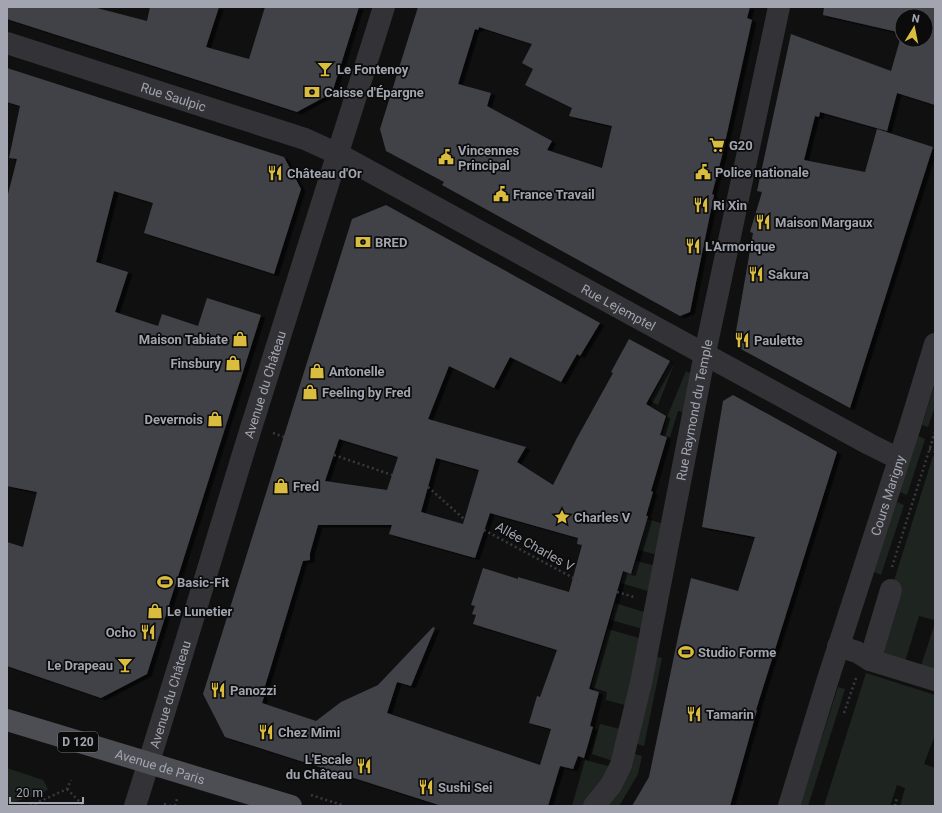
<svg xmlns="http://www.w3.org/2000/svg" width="942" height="813" viewBox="0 0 942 813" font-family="Roboto,sans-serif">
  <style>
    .green { fill: #1e2520 }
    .building { fill: #414246; fill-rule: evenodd; filter: url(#shadow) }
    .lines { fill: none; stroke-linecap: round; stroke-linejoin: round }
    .path { stroke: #393a3e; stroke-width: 2.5; stroke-dasharray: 2 3; stroke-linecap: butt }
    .minor { stroke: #333337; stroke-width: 22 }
    .major { stroke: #4d4e54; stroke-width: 22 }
    .labels { text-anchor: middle; stroke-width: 3.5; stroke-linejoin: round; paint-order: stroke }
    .shield { fill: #0b0b0c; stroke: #75777f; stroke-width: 1 }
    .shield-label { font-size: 12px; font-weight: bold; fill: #a2a5b0 }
    .poi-label { font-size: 13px; font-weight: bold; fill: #a2a5b0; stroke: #0b0b0c; text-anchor: start }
    .street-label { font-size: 13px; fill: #a2a5b0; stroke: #0b0b0c }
  </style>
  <defs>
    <filter id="shadow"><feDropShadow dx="4.5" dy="2.5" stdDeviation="0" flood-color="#0009"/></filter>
  </defs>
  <rect width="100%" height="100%" fill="#101011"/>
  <g class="green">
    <polygon points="670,362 674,364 658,405 650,401"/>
    <polygon points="686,371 694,375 687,413 678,411 670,437 662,435 667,417"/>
    <polygon points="935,383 935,406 928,427 922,425"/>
    <polygon points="918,436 925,439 907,495 900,492"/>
    <polygon points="933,456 935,457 935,620 919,616 904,665 878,651 893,584"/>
    <polygon points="897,502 904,505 881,575 874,572"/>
    <polygon points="647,519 664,524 658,555 639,550"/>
    <polygon points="636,561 656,566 651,592 621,583 624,572 632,574"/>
    <polygon points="615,603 647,613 643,629 611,620"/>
    <polygon points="935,623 935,674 920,669"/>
    <polygon points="608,629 642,639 625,705 606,700 607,692 591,687"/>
    <polygon points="652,656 662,658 644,746 634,743"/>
    <polygon points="866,673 935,695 935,735 924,764 935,768 935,806 900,806 905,788 897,785 890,806 824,806"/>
    <polygon points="838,687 845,689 808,806 800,806"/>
    <polygon points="600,724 620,729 613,761 592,754"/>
    <polygon points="632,753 642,756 638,774 619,806 606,806"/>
    <polygon points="585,760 612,767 584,806 572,806"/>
    <polygon points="7,768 43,780 48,789 43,793 7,804"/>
  </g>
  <g class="building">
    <polygon points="7,7 93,7 147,21 150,7 219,7 206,47 249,59 265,7 359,7 332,93 297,112 7,19"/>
    <path d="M418 7H750L747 18 752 20 722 156 712 194 714 195 690 312 680 316 442 185 444 182 386 151 380 129ZM479 27 532 44 522 63 533 69 525 85 572 108 569 116 612 126 602 168 547 150 552 141 487 106 491 93 458 84 475 29 478 30Z"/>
    <path d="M824 7H935V105L897 93 887 131 820 112 819 117 815 116 804 160 865 172 877 129 933 147 850 408 739 348 735 337 753 233 750 232 762 192 757 191 791 34 891 71 902 33 823 15ZM902 16H926V40H902Z"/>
    <polygon points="7,68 284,157 301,189 274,274 144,233 153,203 114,191 96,262 128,272 115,312 158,326 162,314 198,326 207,298 261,315 147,674 101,698 7,666 7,542 23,547 37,492 7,486 7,198 17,159 9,158 20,106 7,102"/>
    <path d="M386 205 600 323 580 356 577 354 561 382 510 357 494 388 449 366 428 419 526 447 517 462 553 485 577 438 613 373 611 372 629 339 670 361 646 404 666 416 660 435 667 437 651 491 653 492 646 516H648L631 574 623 571 589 689 599 692 590 726 593 727 584 758 578 756 573 769 560 766 548 806H442L225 737 203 694 352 219ZM339 439 398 457 387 490 325 481ZM436 458 479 470 463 524 421 512ZM490 513 578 538 577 544 582 545 569 592 518 577V579L483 568 471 605 475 606 472 614 476 615 473 624 557 650 540 697 537 696 529 723 551 729 540 765 387 713 397 682 411 686 435 628 433 627 378 685 341 702 316 721 262 703 264 697 262 696 303 561 310 560V553L318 525H392L389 534 475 558Z"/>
    <polygon points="733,395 837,452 756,710 757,710 730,806 632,806 649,777 679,632 691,578 738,591 755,537 702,527 723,401"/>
  </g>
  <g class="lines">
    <g class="path">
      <polyline points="273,433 284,437"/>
      <polyline points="929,449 935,451"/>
      <polyline points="334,455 392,475"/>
      <polyline points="428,487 464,519"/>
      <polyline points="484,530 577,580"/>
      <polyline points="892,567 935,432"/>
      <polyline points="617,592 634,597"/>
      <polyline points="844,713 856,678"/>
      <polyline points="309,774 328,780"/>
      <polyline points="67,789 84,806"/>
      <polyline points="311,795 345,806"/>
      <polyline points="164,804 171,806"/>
      <polyline points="30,806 67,789 71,780"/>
      <polyline points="175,806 177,799"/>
      <polyline points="895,806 897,797"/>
    </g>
    <g class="minor">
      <path id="s1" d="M7 43 305 139 338 154 869 444 899 459"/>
      <polyline points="838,646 857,652 870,660 935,680"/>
      <polyline points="870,660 891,590"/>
      <path id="s2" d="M135 806C175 681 212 554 251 428 295 287 340 147 384 7"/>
      <path id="s3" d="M594 806 611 785 621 765 641 683 705 353 779 7"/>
      <path id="s4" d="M789 806 828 679 910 426 935 344"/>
    </g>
    <path class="major" id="s5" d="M7 720 291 806"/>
  </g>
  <defs>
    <symbol id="bar-bare" viewBox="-9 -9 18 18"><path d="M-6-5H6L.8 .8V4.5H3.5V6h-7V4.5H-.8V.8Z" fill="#dabc3e" stroke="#0b0b0c" stroke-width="2.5" paint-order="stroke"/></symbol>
    <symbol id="bank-bare" viewBox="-9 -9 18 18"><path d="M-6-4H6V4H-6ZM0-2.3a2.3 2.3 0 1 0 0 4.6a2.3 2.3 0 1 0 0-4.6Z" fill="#dabc3e" stroke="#0b0b0c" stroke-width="2.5" paint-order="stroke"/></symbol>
    <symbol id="supermarket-bare" viewBox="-9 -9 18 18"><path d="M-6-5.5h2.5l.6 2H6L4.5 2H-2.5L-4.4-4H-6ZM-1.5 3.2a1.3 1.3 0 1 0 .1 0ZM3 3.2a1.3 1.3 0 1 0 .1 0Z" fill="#dabc3e" stroke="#0b0b0c" stroke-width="2.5" paint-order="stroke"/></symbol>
    <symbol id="civic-bare" viewBox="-9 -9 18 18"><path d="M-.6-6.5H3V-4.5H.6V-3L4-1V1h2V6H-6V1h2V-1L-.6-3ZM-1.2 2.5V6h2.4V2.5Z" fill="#dabc3e" stroke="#0b0b0c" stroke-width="2.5" paint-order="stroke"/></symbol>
    <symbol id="restaurant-bare" viewBox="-9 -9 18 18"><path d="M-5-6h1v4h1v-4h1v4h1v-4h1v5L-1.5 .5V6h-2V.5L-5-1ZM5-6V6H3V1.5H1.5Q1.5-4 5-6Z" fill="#dabc3e" stroke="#0b0b0c" stroke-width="2.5" paint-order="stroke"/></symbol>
    <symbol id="shop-bare" viewBox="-9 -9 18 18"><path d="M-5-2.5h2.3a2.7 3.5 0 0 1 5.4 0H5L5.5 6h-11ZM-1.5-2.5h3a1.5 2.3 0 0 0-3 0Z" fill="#dabc3e" stroke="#0b0b0c" stroke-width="2.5" paint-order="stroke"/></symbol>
    <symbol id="sight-bare" viewBox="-9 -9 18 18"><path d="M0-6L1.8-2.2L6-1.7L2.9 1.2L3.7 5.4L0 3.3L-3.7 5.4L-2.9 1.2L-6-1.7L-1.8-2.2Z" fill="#dabc3e" stroke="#0b0b0c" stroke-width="2.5" paint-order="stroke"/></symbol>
    <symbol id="stadium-bare" viewBox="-9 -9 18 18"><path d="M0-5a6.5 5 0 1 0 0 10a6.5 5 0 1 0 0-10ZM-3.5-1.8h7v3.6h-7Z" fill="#dabc3e" stroke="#0b0b0c" stroke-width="2.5" paint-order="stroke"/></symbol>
  </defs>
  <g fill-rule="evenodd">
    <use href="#bar-bare" x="314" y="58" width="22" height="22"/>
    <use href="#bank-bare" x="301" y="81" width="22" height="22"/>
    <use href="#supermarket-bare" x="706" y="134" width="22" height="22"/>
    <use href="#civic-bare" x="435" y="146" width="22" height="22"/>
    <use href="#civic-bare" x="692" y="161" width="22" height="22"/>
    <use href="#restaurant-bare" x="264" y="162" width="22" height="22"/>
    <use href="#civic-bare" x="490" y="183" width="22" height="22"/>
    <use href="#restaurant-bare" x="690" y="194" width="22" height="22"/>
    <use href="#restaurant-bare" x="752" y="211" width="22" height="22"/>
    <use href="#bank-bare" x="352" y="231" width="22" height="22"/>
    <use href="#restaurant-bare" x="682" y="235" width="22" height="22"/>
    <use href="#restaurant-bare" x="745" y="263" width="22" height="22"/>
    <use href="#shop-bare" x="229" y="328" width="22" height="22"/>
    <use href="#restaurant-bare" x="731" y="329" width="22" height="22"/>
    <use href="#shop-bare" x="222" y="352" width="22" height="22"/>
    <use href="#shop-bare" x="306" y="360" width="22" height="22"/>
    <use href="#shop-bare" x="299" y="381" width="22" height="22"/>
    <use href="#shop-bare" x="204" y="408" width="22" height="22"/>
    <use href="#shop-bare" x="270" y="475" width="22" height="22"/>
    <use href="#sight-bare" x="551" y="506" width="22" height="22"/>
    <use href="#stadium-bare" x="154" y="571" width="22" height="22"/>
    <use href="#shop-bare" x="144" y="600" width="22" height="22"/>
    <use href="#restaurant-bare" x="137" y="621" width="22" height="22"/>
    <use href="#stadium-bare" x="675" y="641" width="22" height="22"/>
    <use href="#bar-bare" x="114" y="654" width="22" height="22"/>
    <use href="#restaurant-bare" x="207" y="679" width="22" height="22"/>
    <use href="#restaurant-bare" x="683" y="703" width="22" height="22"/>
    <use href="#restaurant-bare" x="255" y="721" width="22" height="22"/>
    <use href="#restaurant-bare" x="353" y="755" width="22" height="22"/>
    <use href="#restaurant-bare" x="415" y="776" width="22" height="22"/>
  </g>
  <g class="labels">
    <rect class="shield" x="58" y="732" width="40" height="20" rx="3"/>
    <g class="shield-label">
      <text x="78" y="746">D 120</text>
    </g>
    <g class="poi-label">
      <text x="337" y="74">Le Fontenoy</text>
      <text x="324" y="97">Caisse d'Épargne</text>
      <text x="729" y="150">G20</text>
      <text x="458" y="155">Vincennes<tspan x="458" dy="15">Principal</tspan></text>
      <text x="715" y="177">Police nationale</text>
      <text x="287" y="178">Château d'Or</text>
      <text x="513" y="199">France Travail</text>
      <text x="713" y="210">Ri Xin</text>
      <text x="775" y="227">Maison Margaux</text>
      <text x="375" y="247">BRED</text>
      <text x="705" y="251">L'Armorique</text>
      <text x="768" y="279">Sakura</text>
      <text x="228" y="344" text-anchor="end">Maison Tabiate</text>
      <text x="754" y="345">Paulette</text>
      <text x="221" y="368" text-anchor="end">Finsbury</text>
      <text x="329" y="376">Antonelle</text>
      <text x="322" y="397">Feeling by Fred</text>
      <text x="203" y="424" text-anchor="end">Devernois</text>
      <text x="293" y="491">Fred</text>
      <text x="574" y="522">Charles V</text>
      <text x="177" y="587">Basic-Fit</text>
      <text x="167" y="616">Le Lunetier</text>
      <text x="136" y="637" text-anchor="end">Ocho</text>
      <text x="698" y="657">Studio Forme</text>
      <text x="113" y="670" text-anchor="end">Le Drapeau</text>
      <text x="230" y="695">Panozzi</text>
      <text x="706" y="719">Tamarin</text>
      <text x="278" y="737">Chez Mimi</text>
      <text x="352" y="764" text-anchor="end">L'Escale<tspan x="352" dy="15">du Château</tspan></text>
      <text x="438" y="792">Sushi Sei</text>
    </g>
    <g class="street-label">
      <text dy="5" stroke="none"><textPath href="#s1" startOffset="175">Rue Saulpic</textPath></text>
      <text dy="5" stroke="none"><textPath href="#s1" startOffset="669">Rue Lejemptel</textPath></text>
      <text dy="5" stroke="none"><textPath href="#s2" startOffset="441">Avenue du Château</textPath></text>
      <text dy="5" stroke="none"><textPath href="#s3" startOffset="412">Rue Raymond du Temple</textPath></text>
      <text dy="5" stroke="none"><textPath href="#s4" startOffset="326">Cours Marigny</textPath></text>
      <text transform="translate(535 546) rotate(29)" y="5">Allée Charles V</text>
      <text dy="5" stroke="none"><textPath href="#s2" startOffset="117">Avenue du Château</textPath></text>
      <text dy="5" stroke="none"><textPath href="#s5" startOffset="160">Avenue de Paris</textPath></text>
    </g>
  </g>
  <rect width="942" height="813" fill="none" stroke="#a2a5b0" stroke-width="16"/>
  <g transform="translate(914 28) rotate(10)"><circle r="19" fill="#0b0b0c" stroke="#47494e"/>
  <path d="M0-3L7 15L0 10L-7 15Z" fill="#dabc3e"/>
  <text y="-6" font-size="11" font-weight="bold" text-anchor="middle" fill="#a2a5b0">N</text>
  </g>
  <path d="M10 797v6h73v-6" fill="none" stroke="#a2a5b0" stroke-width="2"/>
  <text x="16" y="797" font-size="12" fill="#a2a5b0" stroke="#0b0b0c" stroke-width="3" paint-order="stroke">20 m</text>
</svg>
